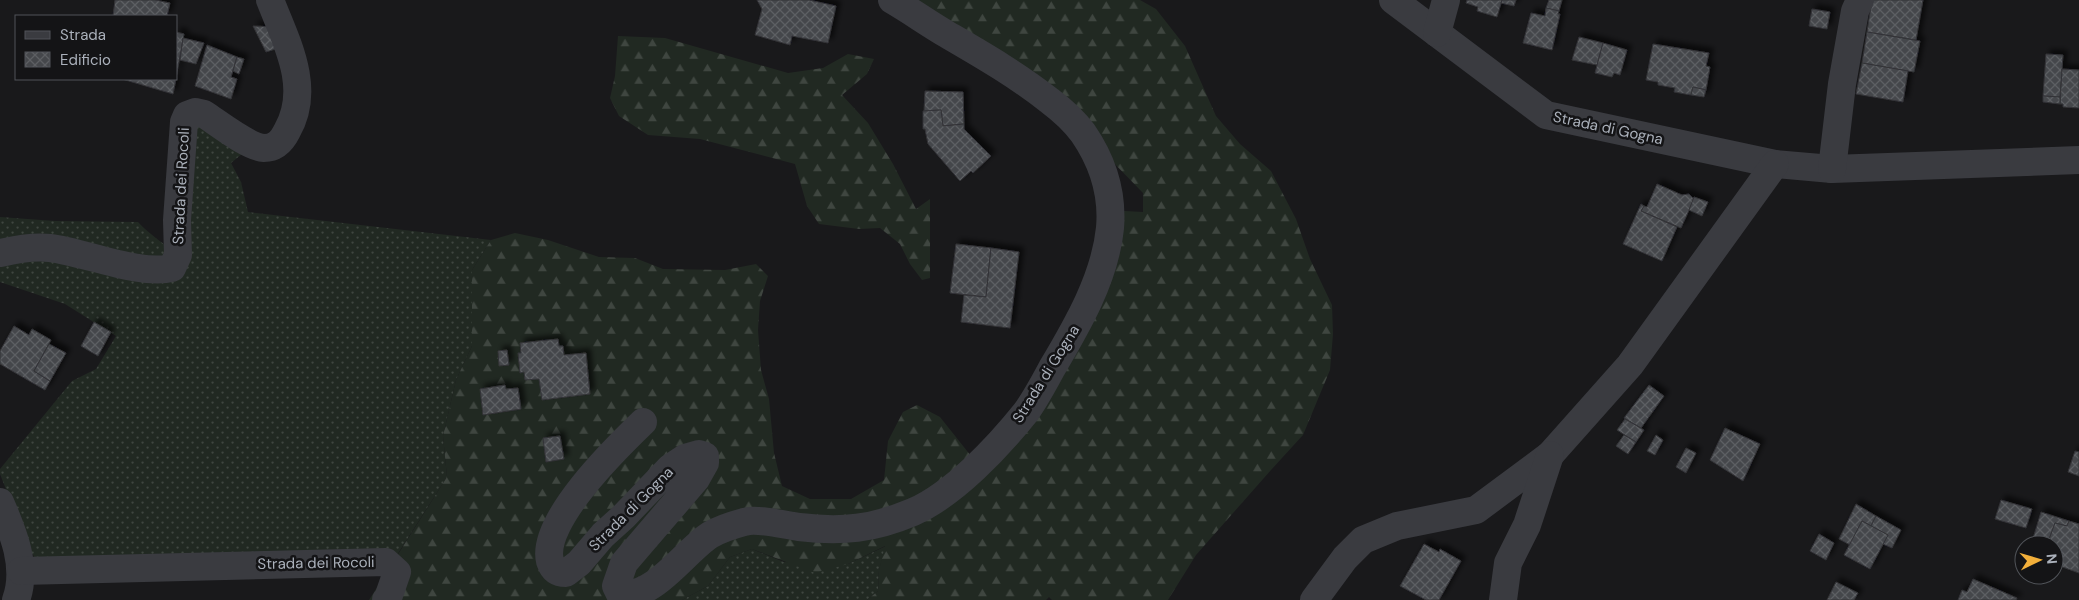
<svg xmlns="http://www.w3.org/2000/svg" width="2079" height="600" viewBox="0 0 2079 600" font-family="'DM Sans',sans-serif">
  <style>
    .grass { fill: url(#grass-dots) }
    .forest { fill: url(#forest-firs) }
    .building { fill: url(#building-cross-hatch); stroke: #333337; filter: url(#shadow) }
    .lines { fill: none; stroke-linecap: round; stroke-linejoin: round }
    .minor { stroke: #3a3b40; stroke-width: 28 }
    .labels { text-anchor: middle; stroke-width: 5; stroke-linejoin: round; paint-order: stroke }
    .street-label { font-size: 15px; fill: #abb1bb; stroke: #141416 }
  </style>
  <defs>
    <pattern id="grass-dots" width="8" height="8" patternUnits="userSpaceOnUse" patternTransform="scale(1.25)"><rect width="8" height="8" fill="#212922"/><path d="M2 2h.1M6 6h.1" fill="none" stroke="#3f4640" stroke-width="1.8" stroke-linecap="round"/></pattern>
    <pattern id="forest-firs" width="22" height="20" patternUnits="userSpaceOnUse" patternTransform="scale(1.25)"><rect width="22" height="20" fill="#212922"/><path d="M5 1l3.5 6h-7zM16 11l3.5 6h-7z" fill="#3f4640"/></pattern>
    <pattern id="building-cross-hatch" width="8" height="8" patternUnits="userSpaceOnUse" patternTransform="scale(1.25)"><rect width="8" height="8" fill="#45474b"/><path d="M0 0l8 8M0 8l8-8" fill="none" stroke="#5d5f63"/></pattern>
    <filter id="shadow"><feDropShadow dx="4.5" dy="-4.5" stdDeviation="2.5" flood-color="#0009"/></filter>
  </defs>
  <rect width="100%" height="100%" fill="#19191b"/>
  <g class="grass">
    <path d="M187 115 242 154 231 163 241 182 248 212 491 240 472 270V346L456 380 443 436 447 477 390 566 36 559 30 551 0 474V469L72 381 96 369 116 336 65 304 0 282V217L55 221 138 222C150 235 164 243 177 255Z"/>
    <polygon points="886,546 879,570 878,591 867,600 682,600 708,586 730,557 752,549 784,562 848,564"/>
  </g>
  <g class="forest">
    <polygon points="898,0 1140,0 1156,9 1185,46 1216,116 1240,144 1271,171 1296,219 1310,259 1332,305 1333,334 1330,370 1303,435 1271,470 1196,555 1168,600 1052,600 1049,597 1046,600 867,600 878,591 879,570 885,546 848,564 815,573 752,549 730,557 708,586 682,600 369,600 447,477 443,436 456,380 472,346 472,270 491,240 515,233 548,240 599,257 635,258 663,269 725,270 756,264 768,276 760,301 758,330 761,370 769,399 774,453 782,486 810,499 851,499 884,480 888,441 903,412 917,405 940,417 975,461 1088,315 1106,210 1143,212 1143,193 1110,159"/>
    <polygon points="618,36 665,38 788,73 823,68 848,54 874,59 867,74 842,95 868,123 893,164 916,209 930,199 930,278 922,280 910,264 900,244 880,228 859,229 819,224 807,206 795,164 700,139 648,135 619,116 610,98 615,76"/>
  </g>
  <g class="building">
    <polygon points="115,0 155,0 170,3 167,16 113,16"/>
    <polygon points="757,0 809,0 836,6 828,43 792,36 790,45 755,35 762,9"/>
    <polygon points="1467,0 1502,0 1497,17 1477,11 1478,7 1466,3"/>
    <polygon points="1502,0 1516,0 1514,6 1501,3"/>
    <polygon points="1549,0 1562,0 1559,11 1546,8"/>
    <polygon points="1872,0 1923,0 1916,40 1867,32"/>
    <polygon points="1546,8 1559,11 1558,14 1560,14 1552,50 1523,43 1531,13 1545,16"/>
    <polygon points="1812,9 1830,12 1827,29 1809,26"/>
    <polygon points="253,26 278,27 285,46 266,52"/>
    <polygon points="176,32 184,34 176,78"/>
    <polygon points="1867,32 1920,41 1914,72 1862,63"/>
    <polygon points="1579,37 1603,43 1597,65 1572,60"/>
    <polygon points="183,38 204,43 196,64 180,60"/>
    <polygon points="1603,43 1627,50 1620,75 1614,73 1612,77 1595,73"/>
    <polygon points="1653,44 1709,53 1706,66 1710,67 1706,90 1693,87 1691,95 1674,92 1675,88 1658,85 1658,82 1646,80"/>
    <polygon points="207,45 237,57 231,77 237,79 231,99 195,86"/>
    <polygon points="2046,54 2063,55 2060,97 2043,96"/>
    <polygon points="237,57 244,59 239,74 233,71"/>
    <polygon points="1862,63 1908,71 1903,102 1856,94"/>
    <polygon points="2062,69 2079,70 2079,108 2063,107 2063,104 2060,104"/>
    <polygon points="122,79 176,79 173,94"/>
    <polygon points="1693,87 1706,90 1704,97 1691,95"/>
    <polygon points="925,91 963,92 964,124 943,126 941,110 924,111"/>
    <polygon points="2043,96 2060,97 2060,104 2043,102"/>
    <polygon points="941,110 943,126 964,124 964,129 991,156 973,173 971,171 960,181 928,144 925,129 923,129 923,111"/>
    <polygon points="1657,184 1682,195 1689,194 1694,199 1681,228 1641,211 1644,206 1647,207"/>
    <polygon points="1694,197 1708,202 1702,216 1689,210"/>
    <polygon points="1641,204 1644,206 1641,211 1677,227 1662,261 1623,244"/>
    <polygon points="956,244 991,248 986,297 950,293"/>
    <polygon points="991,248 1019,252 1010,328 961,322 964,295 986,297"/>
    <polygon points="94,322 111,332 98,356 81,346"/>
    <polygon points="14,326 29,335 32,329 51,340 34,371 50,381 45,390 0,364 0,351"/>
    <polygon points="558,339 559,346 563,346 564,355 586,353 590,394 542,400 539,379 525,380 524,372 520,373 518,353 521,353 520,343"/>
    <polygon points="49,344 66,353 50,381 34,371"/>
    <polygon points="507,350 509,365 499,366 498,351"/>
    <polygon points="505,385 506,389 518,388 521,409 483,415 480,389"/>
    <polygon points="1649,385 1664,396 1641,428 1624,418"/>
    <polygon points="1625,419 1644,430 1636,442 1617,430"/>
    <polygon points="1725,428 1760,444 1743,481 1710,460"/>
    <polygon points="1624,435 1636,442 1628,454 1616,446"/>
    <polygon points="1656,435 1663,440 1655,455 1647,451"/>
    <polygon points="560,436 564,459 546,462 543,438"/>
    <polygon points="1686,448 1696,453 1686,473 1676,467"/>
    <polygon points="2075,451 2079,452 2079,476 2068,472"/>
    <polygon points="2001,500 2032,509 2026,528 1995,519"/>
    <polygon points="1856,504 1876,516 1871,526 1862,521 1850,545 1839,539"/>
    <polygon points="2041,512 2069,521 2067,526 2055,523 2047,545 2031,545"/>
    <polygon points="1876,516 1901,530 1892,548 1883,544 1888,535 1871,526"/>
    <polygon points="1862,521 1888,535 1870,569 1844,555"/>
    <polygon points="2069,521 2079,524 2079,573 2057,565 2058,553 2054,551 2054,545 2047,545 2055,523 2067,526"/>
    <polygon points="1819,534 1834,543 1826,560 1810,551"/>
    <polygon points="1424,544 1439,552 1440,549 1461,561 1439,600 1426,600 1400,586"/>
    <polygon points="1973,579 2017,598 2016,600 1958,600 1962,590 1967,592"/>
    <polygon points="1836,582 1858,593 1854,600 1827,600"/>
  </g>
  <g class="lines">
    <g class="minor">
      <polyline points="1393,0 1546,115 1775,164 1832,169 2079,160"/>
      <polyline points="1437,33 1446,0"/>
      <polyline points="1832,169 1842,84 1855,11 1860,0"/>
      <path d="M0 253C17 249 33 246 50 248 84 252 140 276 172 268L178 255 177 220 184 122 187 115 195 112 204 114C218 123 248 147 264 148 276 148 282 141 287 131 312 88 286 41 270 0"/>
      <path d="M643 422C616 448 540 522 550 561 553 570 557 573 566 573L579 563 603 535 624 516 670 468 685 458 699 454 705 456V463L696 479 624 563 616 586 620 594C653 600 685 551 710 535 720 529 733 525 744 522 757 518 784 525 799 527 842 532 873 529 913 512 954 494 998 447 1026 412 1036 398 1044 383 1052 368 1077 326 1105 278 1110 228 1113 192 1103 162 1083 133 1074 121 1062 110 1050 101 1017 75 984 56 948 35 929 24 911 11 892 0"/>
      <path d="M0 502C13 532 28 567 16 600"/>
      <polyline points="21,571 386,562 397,572 388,598 386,600"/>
      <polyline points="1314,600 1345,558 1363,540 1397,526 1476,510 1550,455 1630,365 1775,164"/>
      <polyline points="1503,600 1508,563 1527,525 1550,455"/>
    </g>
  </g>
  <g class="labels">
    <g class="street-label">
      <text transform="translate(1608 128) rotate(12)" y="5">Strada di Gogna</text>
      <text transform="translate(181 186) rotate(-87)" y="5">Strada dei Rocoli</text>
      <text transform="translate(1046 374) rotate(-58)" y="5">Strada di Gogna</text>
      <text transform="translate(631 509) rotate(-45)" y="5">Strada di Gogna</text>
      <text transform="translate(316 563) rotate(-1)" y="5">Strada dei Rocoli</text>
    </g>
  </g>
  <rect x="15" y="15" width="162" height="65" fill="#141416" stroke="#505358"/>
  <rect x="25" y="31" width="25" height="8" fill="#3a3b40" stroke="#505358"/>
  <text x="60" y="40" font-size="15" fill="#abb1bb">Strada</text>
  <rect x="25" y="52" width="25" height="15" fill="url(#building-cross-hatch)" stroke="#505358"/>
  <text x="60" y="65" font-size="15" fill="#abb1bb">Edificio</text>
  <g transform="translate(2039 560) rotate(85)"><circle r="24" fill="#141416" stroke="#505358"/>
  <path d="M0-4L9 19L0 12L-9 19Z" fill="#f2af3a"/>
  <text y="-8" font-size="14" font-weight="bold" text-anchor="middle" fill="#abb1bb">N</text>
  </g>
</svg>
